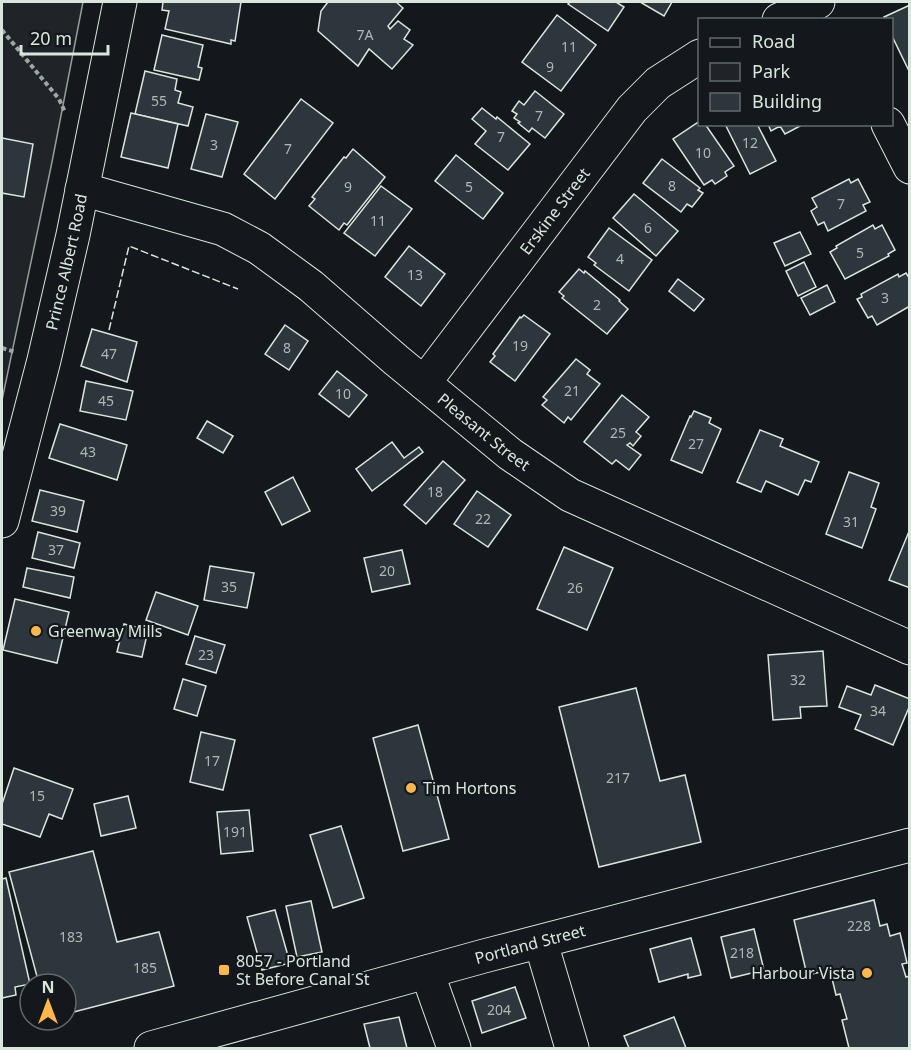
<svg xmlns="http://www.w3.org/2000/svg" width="911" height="1050" viewBox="0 0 911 1050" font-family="'Noto Sans',sans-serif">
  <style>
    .green { fill: #202428; stroke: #939e99; stroke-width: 1.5 }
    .building { fill: #2c363c; stroke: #d8e6dc; stroke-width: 1.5 }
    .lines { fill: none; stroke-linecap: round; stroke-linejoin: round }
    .minor-casing { stroke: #d8e6dc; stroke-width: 35 }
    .major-casing { stroke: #d8e6dc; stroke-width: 35 }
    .path { stroke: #9da8a2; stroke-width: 4; stroke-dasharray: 4.5 3; stroke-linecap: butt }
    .minor { stroke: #14181c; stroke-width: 33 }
    .major { stroke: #14181c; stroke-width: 33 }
    .fence { stroke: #d8e6dc; stroke-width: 1.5; stroke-dasharray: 8 3; stroke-linecap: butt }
    .poi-dot { fill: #ffb74d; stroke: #14181c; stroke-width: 2 }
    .labels { text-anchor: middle; stroke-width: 4.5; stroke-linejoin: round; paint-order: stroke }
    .number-label { font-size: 14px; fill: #adbab4 }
    .street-label { font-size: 16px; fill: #d8e6dc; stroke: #14181c }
    .poi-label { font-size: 16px; fill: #d8e6dc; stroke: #14181c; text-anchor: start }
  </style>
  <rect width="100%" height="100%" fill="#14181c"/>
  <polygon class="green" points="2,2 83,2 52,162 2,400"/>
  <g class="building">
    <polygon points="163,2 241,2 235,41 231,40 231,44 165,29 169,11 162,10"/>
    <polygon points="328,2 396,2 403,8 388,26 390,29 398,21 410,30 404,39 413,45 392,69 369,49 358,66 318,31 321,11"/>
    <polygon points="570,2 616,2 624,7 608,31 568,4"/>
    <polygon points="640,2 672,2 664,16"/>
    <polygon points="910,5 910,73 892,36 892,20 885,20 884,17"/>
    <polygon points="557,15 596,45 561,91 522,62"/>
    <polygon points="162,35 203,45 198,67 202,68 199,80 154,70"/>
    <polygon points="145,71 177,79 175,90 181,92 178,103 193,107 188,126 135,114"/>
    <polygon points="535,91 564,114 545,138 532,128 529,132 518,123 520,122 514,118 517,114 512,111 519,101 524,105"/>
    <polygon points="301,99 333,123 275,199 244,174"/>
    <polygon points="482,108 496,119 497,117 530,144 508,170 475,144 486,131 472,119"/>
    <polygon points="131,113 178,124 168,168 121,157"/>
    <polygon points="206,114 238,122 222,177 191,169"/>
    <polygon points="700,121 700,124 705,124 734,166 725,172 727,176 715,184 712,180 704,185 673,139"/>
    <polygon points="725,124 757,124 776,161 750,174"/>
    <polygon points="768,124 802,124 802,125 785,134 780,126 771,131"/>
    <polygon points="2,138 33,144 24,197 2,193"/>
    <polygon points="353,149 385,177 347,225 344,223 339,230 309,206 315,199 312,197 344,157 346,158"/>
    <polygon points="456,155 503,193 483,219 435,181"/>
    <polygon points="662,159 700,188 698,190 703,193 692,207 687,204 681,212 643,183"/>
    <polygon points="849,179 851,183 858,179 870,202 863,205 866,211 828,231 824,222 818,225 811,211 817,207 812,198"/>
    <polygon points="381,186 412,209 375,256 344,233"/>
    <polygon points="634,194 678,231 656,256 613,218"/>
    <polygon points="873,225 875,229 882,225 895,250 888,254 889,256 845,279 830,252 837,248 836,246"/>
    <polygon points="609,228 652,260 629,291 594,265 596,263 588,257"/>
    <polygon points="800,232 811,254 785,266 774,243"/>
    <polygon points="409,246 445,274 421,306 385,277"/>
    <polygon points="804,262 816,287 798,296 786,271"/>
    <polygon points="579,269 584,273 585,271 620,300 619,301 628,309 607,334 562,298 564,296 559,292"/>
    <polygon points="906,273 910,279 910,306 877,325 872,316 868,318 857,299 862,297 861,294 898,274 899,277"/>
    <polygon points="678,279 704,299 694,311 669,291"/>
    <polygon points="827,285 835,302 810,315 801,298"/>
    <polygon points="524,315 550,334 515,381 490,362 495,356 493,354 520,317 521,318"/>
    <polygon points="285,325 308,341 289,370 265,354"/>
    <polygon points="92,329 137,342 127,382 81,366"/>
    <polygon points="576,359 590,370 587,374 600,384 571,420 568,417 564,423 542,405 547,400 543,397"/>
    <polygon points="337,371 367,395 349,417 319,394"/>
    <polygon points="86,381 133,391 126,420 80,411"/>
    <polygon points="622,395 649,417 636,432 641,436 633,446 630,443 627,445 641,455 629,470 616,460 612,464 584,442"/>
    <polygon points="694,411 711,418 709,423 721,429 702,473 671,460 690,416 691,417"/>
    <polygon points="207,421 233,436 223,453 197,438"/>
    <polygon points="60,424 127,445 117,480 49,458"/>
    <polygon points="760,430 783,439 780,446 819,462 811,482 805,480 798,495 766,481 761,492 737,482"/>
    <polygon points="392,442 404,458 419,447 423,452 372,491 356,469"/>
    <polygon points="443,461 465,480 426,524 404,505"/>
    <polygon points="849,472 879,483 871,507 876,509 862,548 826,534"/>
    <polygon points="293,477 310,511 282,525 265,492"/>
    <polygon points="40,490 84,501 77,532 32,521"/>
    <polygon points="477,491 511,515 488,547 454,524"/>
    <polygon points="910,529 910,588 889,580"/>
    <polygon points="38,532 80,543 74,568 32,558"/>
    <polygon points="564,547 613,568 587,630 537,609"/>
    <polygon points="402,550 410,584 372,592 364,558"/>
    <polygon points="210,566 254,573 247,608 204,600"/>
    <polygon points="27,568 74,577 70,598 23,587"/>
    <polygon points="156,592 198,606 188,635 146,620"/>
    <polygon points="15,599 69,612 57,663 3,650"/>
    <polygon points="124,624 148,630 142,657 117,652"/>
    <polygon points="195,636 225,645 216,673 186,664"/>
    <polygon points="823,651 827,706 800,707 801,718 773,720 768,655"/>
    <polygon points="183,679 206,686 197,716 174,709"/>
    <polygon points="875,685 910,699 910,705 893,745 855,729 861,715 839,707 847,686 871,695"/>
    <polygon points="636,688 660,781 685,775 701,842 599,867 559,707"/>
    <polygon points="418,725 449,839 403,851 373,738"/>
    <polygon points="201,732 235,740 223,790 190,782"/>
    <polygon points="14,768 73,789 62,819 49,814 40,837 2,824 2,804"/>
    <polygon points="128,796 136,828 101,836 94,804"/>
    <polygon points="249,810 253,851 221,854 217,812"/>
    <polygon points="341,826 364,898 333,908 310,835"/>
    <polygon points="93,851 117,942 159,932 174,986 66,1014 66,984 39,984 9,872"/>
    <polygon points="6,878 30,984 15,987 16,995 2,998 2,879"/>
    <polygon points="874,900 880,926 887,924 890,936 900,933 907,963 902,964 906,977 910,976 910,1048 849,1048 842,1020 847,1019 840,994 836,995 830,970 807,975 794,920"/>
    <polygon points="311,901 322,952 297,957 286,906"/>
    <polygon points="275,910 290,963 262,970 247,917"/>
    <polygon points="754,929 764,970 731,978 721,937"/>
    <polygon points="691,938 701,975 688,978 688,974 659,982 650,949"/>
    <polygon points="515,987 526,1018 482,1033 472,1001"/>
    <polygon points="399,1017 407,1048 370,1048 364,1024"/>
    <polygon points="674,1017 686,1048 629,1048 624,1036"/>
  </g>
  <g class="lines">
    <defs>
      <g id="minor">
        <polyline points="779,20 818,2"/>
        <polyline points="888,124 910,167"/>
        <path id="s1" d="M424 383 632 109 658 83 700 56"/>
        <polyline points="541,943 572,1048"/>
        <polyline points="427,972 454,1048"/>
      </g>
      <g id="major">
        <path id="s2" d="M82 189 223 229 259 248 311 286 396 360 510 454 570 495 910 648"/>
        <path id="s3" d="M2 521 44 360 73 235 120 2"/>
        <path id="s4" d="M151 1048 484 956 910 845"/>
      </g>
    </defs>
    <use href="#minor" class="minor-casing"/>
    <use href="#major" class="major-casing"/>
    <g class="path">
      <polyline points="2,30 59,99 65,112"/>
      <polyline points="2,348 15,352"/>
    </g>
    <use href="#minor" class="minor"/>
    <use href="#major" class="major"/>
    <polyline class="fence" points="109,330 129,246 238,289"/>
  </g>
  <g class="poi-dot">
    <circle cx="36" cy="631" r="6"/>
    <circle cx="411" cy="788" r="6"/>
    <rect x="218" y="964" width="12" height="12" rx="3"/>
    <circle cx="867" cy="973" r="6"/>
  </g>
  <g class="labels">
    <g class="number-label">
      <text x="365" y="40">7A</text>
      <text x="569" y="52">11</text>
      <text x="550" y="72">9</text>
      <text x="159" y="106">55</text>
      <text x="539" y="121">7</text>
      <text x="501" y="142">7</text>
      <text x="750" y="148">12</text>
      <text x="214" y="150">3</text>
      <text x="288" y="154">7</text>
      <text x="703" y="158">10</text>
      <text x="672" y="191">8</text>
      <text x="348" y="192">9</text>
      <text x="469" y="192">5</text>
      <text x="841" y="209">7</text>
      <text x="378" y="226">11</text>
      <text x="648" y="233">6</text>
      <text x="860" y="258">5</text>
      <text x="620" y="264">4</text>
      <text x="415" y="280">13</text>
      <text x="885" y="303">3</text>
      <text x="597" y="310">2</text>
      <text x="520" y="351">19</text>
      <text x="287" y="353">8</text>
      <text x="109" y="359">47</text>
      <text x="572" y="396">21</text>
      <text x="343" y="399">10</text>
      <text x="106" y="406">45</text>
      <text x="618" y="438">25</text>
      <text x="696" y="449">27</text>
      <text x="88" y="457">43</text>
      <text x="435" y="497">18</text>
      <text x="58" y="516">39</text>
      <text x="483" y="524">22</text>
      <text x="851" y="527">31</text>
      <text x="56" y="555">37</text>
      <text x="387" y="576">20</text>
      <text x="229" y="592">35</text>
      <text x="575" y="593">26</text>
      <text x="206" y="660">23</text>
      <text x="798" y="685">32</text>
      <text x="878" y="716">34</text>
      <text x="212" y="766">17</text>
      <text x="618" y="783">217</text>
      <text x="37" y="801">15</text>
      <text x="235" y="837">191</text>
      <text x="859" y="931">228</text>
      <text x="71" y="942">183</text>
      <text x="742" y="958">218</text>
      <text x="145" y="973">185</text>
      <text x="499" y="1015">204</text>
    </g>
    <g class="street-label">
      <text dy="6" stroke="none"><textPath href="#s1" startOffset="216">Erskine Street</textPath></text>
      <text dy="6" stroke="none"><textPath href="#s3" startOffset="267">Prince Albert Road</textPath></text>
      <text dy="6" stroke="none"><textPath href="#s2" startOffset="478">Pleasant Street</textPath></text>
      <text dy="6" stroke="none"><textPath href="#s4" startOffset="393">Portland Street</textPath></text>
    </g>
    <g class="poi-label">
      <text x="48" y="637">Greenway Mills</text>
      <text x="423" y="794">Tim Hortons</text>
      <text x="236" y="967">8057 - Portland<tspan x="236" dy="18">St Before Canal St</tspan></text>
      <text x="855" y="979" text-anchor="end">Harbour Vista</text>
    </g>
  </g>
  <rect width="911" height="1050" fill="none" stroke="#d8e6dc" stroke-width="6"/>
  <rect x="698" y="18" width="195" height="108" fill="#14181c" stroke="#626a69" stroke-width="1.5"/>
  <rect x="710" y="38" width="30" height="9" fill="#14181c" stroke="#626a69" stroke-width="1.5"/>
  <text x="752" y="48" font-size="18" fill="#d8e6dc">Road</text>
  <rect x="710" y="63" width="30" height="18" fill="#202428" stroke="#626a69" stroke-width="1.5"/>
  <text x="752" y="78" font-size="18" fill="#d8e6dc">Park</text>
  <rect x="710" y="93" width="30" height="18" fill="#2c363c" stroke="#626a69" stroke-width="1.5"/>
  <text x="752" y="108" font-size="18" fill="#d8e6dc">Building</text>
  <g transform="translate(48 1002)"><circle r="28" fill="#14181c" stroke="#626a69" stroke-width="1.5"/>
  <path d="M0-4.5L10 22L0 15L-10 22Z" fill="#ffb74d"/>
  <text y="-9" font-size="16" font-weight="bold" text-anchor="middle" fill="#d8e6dc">N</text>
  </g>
  <path d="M21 45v9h87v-9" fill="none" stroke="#d8e6dc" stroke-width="3"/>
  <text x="30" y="45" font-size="18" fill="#d8e6dc" stroke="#14181c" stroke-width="4.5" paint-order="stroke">20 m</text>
</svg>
